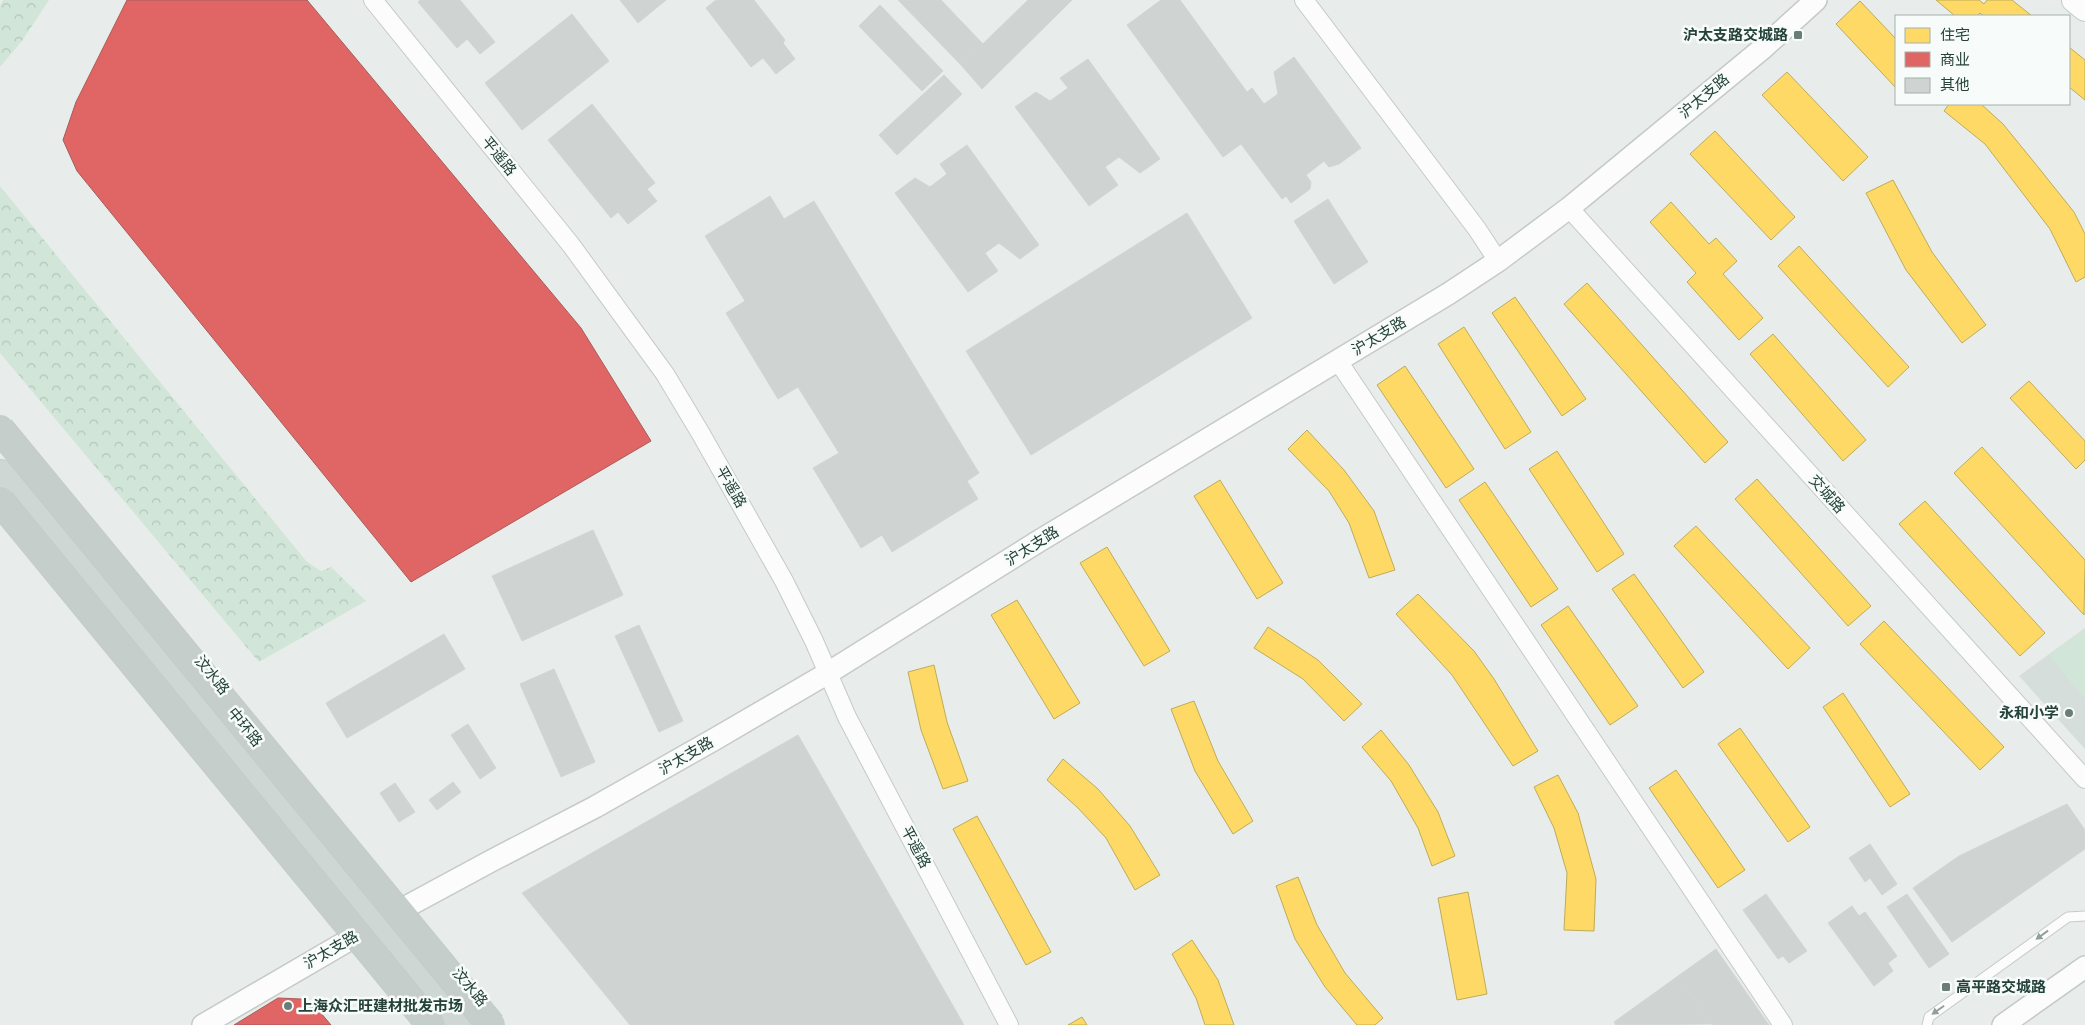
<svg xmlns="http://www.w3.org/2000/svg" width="2085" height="1025" viewBox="0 0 2085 1025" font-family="Poppins,'Noto Sans SC',sans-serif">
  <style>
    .built { fill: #d6dedb }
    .forest { fill: url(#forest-crowns) }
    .garden { fill: #d1e6d8 }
    .homes { fill: #ffd966; stroke: #bdac59 }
    .shops { fill: #e06666; stroke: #a85b59 }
    .building { fill: #cfd4d2; stroke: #d1d6d4 }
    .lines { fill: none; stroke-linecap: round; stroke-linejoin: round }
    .service-casing { stroke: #c5cac8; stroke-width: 11 }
    .minor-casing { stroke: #c5cac8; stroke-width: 20 }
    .tertiary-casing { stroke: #c5cac8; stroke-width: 24 }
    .secondary-casing { stroke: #c3cbc8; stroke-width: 26 }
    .primary-casing { stroke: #c3ccc9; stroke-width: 30 }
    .service { stroke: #fcfcfc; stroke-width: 9 }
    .minor { stroke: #fcfcfc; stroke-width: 18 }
    .tertiary { stroke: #fcfcfc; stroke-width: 21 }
    .secondary { stroke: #fcfcfc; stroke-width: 24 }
    .primary { stroke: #cfd7d5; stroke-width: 28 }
    .trunk-bridge-casing { stroke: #c3ccc9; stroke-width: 30; stroke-linecap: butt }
    .trunk-bridge { stroke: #c6cecc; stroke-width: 28 }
    .oneway { fill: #909f9b }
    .poi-dot { fill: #697e78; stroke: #f7fbf9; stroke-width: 2 }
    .labels { text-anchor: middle; stroke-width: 5; stroke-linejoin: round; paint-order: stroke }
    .poi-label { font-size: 15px; font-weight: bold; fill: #24423a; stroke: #f7fbf9; text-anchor: end }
    .street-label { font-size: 15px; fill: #24423a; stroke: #f7fbf9 }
  </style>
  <defs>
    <pattern id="forest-crowns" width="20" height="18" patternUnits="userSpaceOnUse" patternTransform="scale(1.25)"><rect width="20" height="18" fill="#d1e6d8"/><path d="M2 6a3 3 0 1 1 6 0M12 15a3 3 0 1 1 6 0" fill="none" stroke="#b3c6ba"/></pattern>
  </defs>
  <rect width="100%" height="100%" fill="#e8edeb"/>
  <polygon class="built" points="2085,628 2085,749 2019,676"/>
  <g class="forest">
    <polygon points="3,0 49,0 22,41 0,67 0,6"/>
    <polygon points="0,186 307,562 321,571 331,567 366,601 259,662 0,353"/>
  </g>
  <polygon class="garden" points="2085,629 2085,699 2049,655"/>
  <g class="homes">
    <polygon points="1936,0 1979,0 1984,4 1987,0 2012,0 2032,16 1984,16 1980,13 1977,16 1955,16"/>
    <polygon points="1860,1 1896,39 1896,88 1836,24"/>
    <polygon points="2069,47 2085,60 2085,100 2069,87"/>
    <polygon points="1787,72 1868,157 1843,181 1762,95"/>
    <polygon points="1949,104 1981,104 2003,124 2038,167 2074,212 2085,234 2085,277 2076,282 2050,229 1985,144 1944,111"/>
    <polygon points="1715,131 1795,217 1771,240 1690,154"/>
    <polygon points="1893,180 1932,252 1986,325 1962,343 1906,270 1866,193"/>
    <polygon points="1671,202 1709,244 1716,238 1737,261 1723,274 1763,318 1739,340 1687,282 1696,273 1650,222"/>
    <polygon points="1799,246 1909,367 1888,387 1778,266"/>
    <polygon points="1587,283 1728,442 1705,463 1564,304"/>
    <polygon points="1515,297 1586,399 1562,416 1492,313"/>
    <polygon points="1464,327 1531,432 1505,449 1438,344"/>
    <polygon points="1773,334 1866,440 1843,461 1750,354"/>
    <polygon points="1405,366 1474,469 1446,488 1377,385"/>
    <polygon points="2029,381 2085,441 2085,460 2076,469 2010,398"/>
    <polygon points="1307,430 1344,470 1374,511 1395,570 1369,578 1349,523 1329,491 1288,449"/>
    <polygon points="1982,447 2085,560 2084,615 1954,473"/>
    <polygon points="1557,451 1624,554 1597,572 1529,469"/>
    <polygon points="1757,479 1871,606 1848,626 1735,499"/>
    <polygon points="1220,480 1283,583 1257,599 1194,496"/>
    <polygon points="1485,482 1558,589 1531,607 1459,500"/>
    <polygon points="1925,501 2045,633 2020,656 1899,524"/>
    <polygon points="1696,526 1810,648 1788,669 1674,546"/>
    <polygon points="1107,547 1170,651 1144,666 1080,563"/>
    <polygon points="1634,574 1704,672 1683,688 1612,589"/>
    <polygon points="1418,594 1474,651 1494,679 1538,751 1513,766 1452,675 1396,614"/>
    <polygon points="1017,600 1080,703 1054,719 991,615"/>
    <polygon points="1568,606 1638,706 1610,725 1541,625"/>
    <polygon points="1884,621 2004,747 1980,770 1860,644"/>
    <polygon points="1268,627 1318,660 1362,704 1344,721 1303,679 1254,648"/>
    <polygon points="934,665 947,722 968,781 943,789 921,730 908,672"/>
    <polygon points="1843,693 1910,794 1890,807 1823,707"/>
    <polygon points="1194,701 1218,761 1253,821 1233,834 1195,771 1171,709"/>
    <polygon points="1740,728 1810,827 1788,842 1718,744"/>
    <polygon points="1381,730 1409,765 1438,812 1455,856 1432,866 1418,828 1391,781 1362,747"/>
    <polygon points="1063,759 1098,789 1130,826 1160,875 1135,890 1106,838 1078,808 1047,780"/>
    <polygon points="1676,770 1745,870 1718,888 1649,788"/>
    <polygon points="1558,775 1578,813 1596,879 1594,931 1564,930 1567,873 1554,828 1534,787"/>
    <polygon points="977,816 1051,952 1026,965 953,829"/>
    <polygon points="1298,877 1317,925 1345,973 1383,1018 1375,1025 1357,1025 1325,987 1295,939 1276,886"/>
    <polygon points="1468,892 1487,994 1457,1000 1438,898"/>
    <polygon points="1192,940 1218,980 1234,1025 1205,1025 1196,998 1172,954"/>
    <polygon points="1082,1017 1087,1025 1068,1025"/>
  </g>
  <g class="shops">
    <polygon points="127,0 307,0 581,328 651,441 411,582 77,171 63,140 76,102"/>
    <polygon points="278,998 301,999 320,1012 331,1025 234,1025"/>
  </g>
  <g class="building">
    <polygon points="420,0 460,0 495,42 480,54 467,39 457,48 418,2"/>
    <polygon points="620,0 666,0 638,23"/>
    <polygon points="716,0 754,0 785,40 783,43 795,59 776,74 763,58 751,67 706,8"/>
    <polygon points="898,0 941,0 983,44 961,65"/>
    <polygon points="1028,0 1072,0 982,89 961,65"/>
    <polygon points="1161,0 1180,0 1247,92 1252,88 1264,104 1278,94 1274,72 1294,57 1361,148 1339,164 1329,167 1324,161 1306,175 1311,182 1310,189 1291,203 1286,196 1282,199 1241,144 1223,157 1127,25"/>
    <polygon points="880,5 943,71 922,91 859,26"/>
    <polygon points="572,14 609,61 522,130 485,83"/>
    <polygon points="1088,59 1160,159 1140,173 1119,157 1105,167 1118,185 1089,206 1015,107 1036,92 1050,101 1068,88 1060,78"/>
    <polygon points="944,75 962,94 897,155 879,135"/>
    <polygon points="592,104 655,183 647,189 657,201 628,224 618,212 611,218 548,140"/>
    <polygon points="967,145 1039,245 1020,259 999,243 985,253 998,271 968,292 895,193 915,178 930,187 947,174 940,164"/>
    <polygon points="770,196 784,219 814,201 979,473 967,481 978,499 892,552 882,535 861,548 813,468 839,453 798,387 778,399 726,313 745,301 705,236"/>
    <polygon points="1328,199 1368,262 1334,284 1294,221"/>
    <polygon points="1187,213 1252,318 1031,455 966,351"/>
    <polygon points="593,530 623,595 522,641 492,576"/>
    <polygon points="639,625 683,721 659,732 615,636"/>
    <polygon points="444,634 465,669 347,738 326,703"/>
    <polygon points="554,669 595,762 561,777 520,684"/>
    <polygon points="468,724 496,768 480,779 451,735"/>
    <polygon points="798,735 964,1025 630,1025 522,893"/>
    <polygon points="453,782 461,792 437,810 429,800"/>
    <polygon points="395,783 415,812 399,822 380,793"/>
    <polygon points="2067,804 2085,830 2085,849 1952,942 1913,888 1959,856"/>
    <polygon points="1870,844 1897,884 1882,895 1870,878 1865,882 1849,858"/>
    <polygon points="1766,894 1807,951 1789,963 1783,956 1778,959 1743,910"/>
    <polygon points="1907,894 1949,954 1929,968 1887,907"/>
    <polygon points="1852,906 1859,916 1865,912 1897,956 1888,963 1893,971 1874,986 1828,923"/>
    <polygon points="1716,949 1769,1025 1713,1025 1678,976"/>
    <polygon points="1678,976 1712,1024 1616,1025 1614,1022"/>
  </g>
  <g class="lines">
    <defs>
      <polyline id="service" points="1927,1025 1929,1017 2068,917 2085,916"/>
      <g id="minor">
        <polyline points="373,0 571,245 665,374 701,434 784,581 814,641 847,717 1009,1025"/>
        <polyline points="1304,0 1477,229 1498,261"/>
        <polyline points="1569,208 2085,779"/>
        <polyline points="1338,361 1783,1025"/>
      </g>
      <g id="tertiary">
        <polyline points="203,1025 404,908 491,861 595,807 715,739 828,673 1039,541 1448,294 1498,261 1569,208 1762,49 1816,0"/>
        <polyline points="2003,1025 2085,967"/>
      </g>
      <polyline id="secondary" points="2074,0 2085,9"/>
      <polyline id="primary" points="0,474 373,926 458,1025"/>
    </defs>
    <use href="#service" class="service-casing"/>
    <use href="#minor" class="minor-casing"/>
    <use href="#tertiary" class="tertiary-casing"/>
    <use href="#secondary" class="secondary-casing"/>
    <use href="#primary" class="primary-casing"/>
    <use href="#service" class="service"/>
    <use href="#minor" class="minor"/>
    <use href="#tertiary" class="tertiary"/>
    <use href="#secondary" class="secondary"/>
    <use href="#primary" class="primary"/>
    <defs>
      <g id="trunk-bridge">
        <polyline points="0,429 491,1025"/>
        <polyline points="0,501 431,1025"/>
      </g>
    </defs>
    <use href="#trunk-bridge" class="trunk-bridge-casing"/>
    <use href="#trunk-bridge" class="trunk-bridge"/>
  </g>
  <defs><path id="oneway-solid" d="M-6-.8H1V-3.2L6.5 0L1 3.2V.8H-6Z" transform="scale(1.25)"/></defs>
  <g class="oneway">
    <use href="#oneway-solid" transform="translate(2042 935) rotate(144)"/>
    <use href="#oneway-solid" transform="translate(1938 1010) rotate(145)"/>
  </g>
  <g class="poi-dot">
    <rect x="1793" y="30" width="10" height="10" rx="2.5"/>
    <circle cx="2069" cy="713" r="5"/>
    <rect x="1941" y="982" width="10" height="10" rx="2.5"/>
    <circle cx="288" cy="1006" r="5"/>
  </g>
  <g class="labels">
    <g class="poi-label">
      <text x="1788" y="40">沪太支路交城路</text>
      <text x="2059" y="718">永和小学</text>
      <text x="1956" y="992" text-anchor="start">高平路交城路</text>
      <text x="298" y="1011" text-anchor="start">上海众汇旺建材批发市场</text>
    </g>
    <g class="street-label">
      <text transform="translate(1704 96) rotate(-40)" y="5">沪太支路</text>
      <text transform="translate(499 156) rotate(51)" y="5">平遥路</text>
      <text transform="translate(1379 336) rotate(-31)" y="5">沪太支路</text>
      <text transform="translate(731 487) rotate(60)" y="5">平遥路</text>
      <text transform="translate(1827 494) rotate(48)" y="5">交城路</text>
      <text transform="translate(1032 546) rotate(-32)" y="5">沪太支路</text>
      <text transform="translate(212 675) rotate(51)" y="5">汶水路</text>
      <text transform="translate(245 727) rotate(51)" y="5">中环路</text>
      <text transform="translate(686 756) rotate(-30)" y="5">沪太支路</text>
      <text transform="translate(916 847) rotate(62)" y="5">平遥路</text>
      <text transform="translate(331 950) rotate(-30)" y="5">沪太支路</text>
      <text transform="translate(470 987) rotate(50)" y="5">汶水路</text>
    </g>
  </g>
  <rect x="1895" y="15" width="175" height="90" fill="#f7fbf9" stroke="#a3b1ad"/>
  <rect x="1905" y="28" width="25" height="15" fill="#ffd966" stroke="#a3b1ad"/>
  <text x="1940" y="40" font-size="15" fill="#24423a">住宅</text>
  <rect x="1905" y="52" width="25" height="15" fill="#e06666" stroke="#a3b1ad"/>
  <text x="1940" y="65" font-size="15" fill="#24423a">商业</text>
  <rect x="1905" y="78" width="25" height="15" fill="#cfd4d2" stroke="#a3b1ad"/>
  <text x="1940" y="90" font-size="15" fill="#24423a">其他</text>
</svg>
